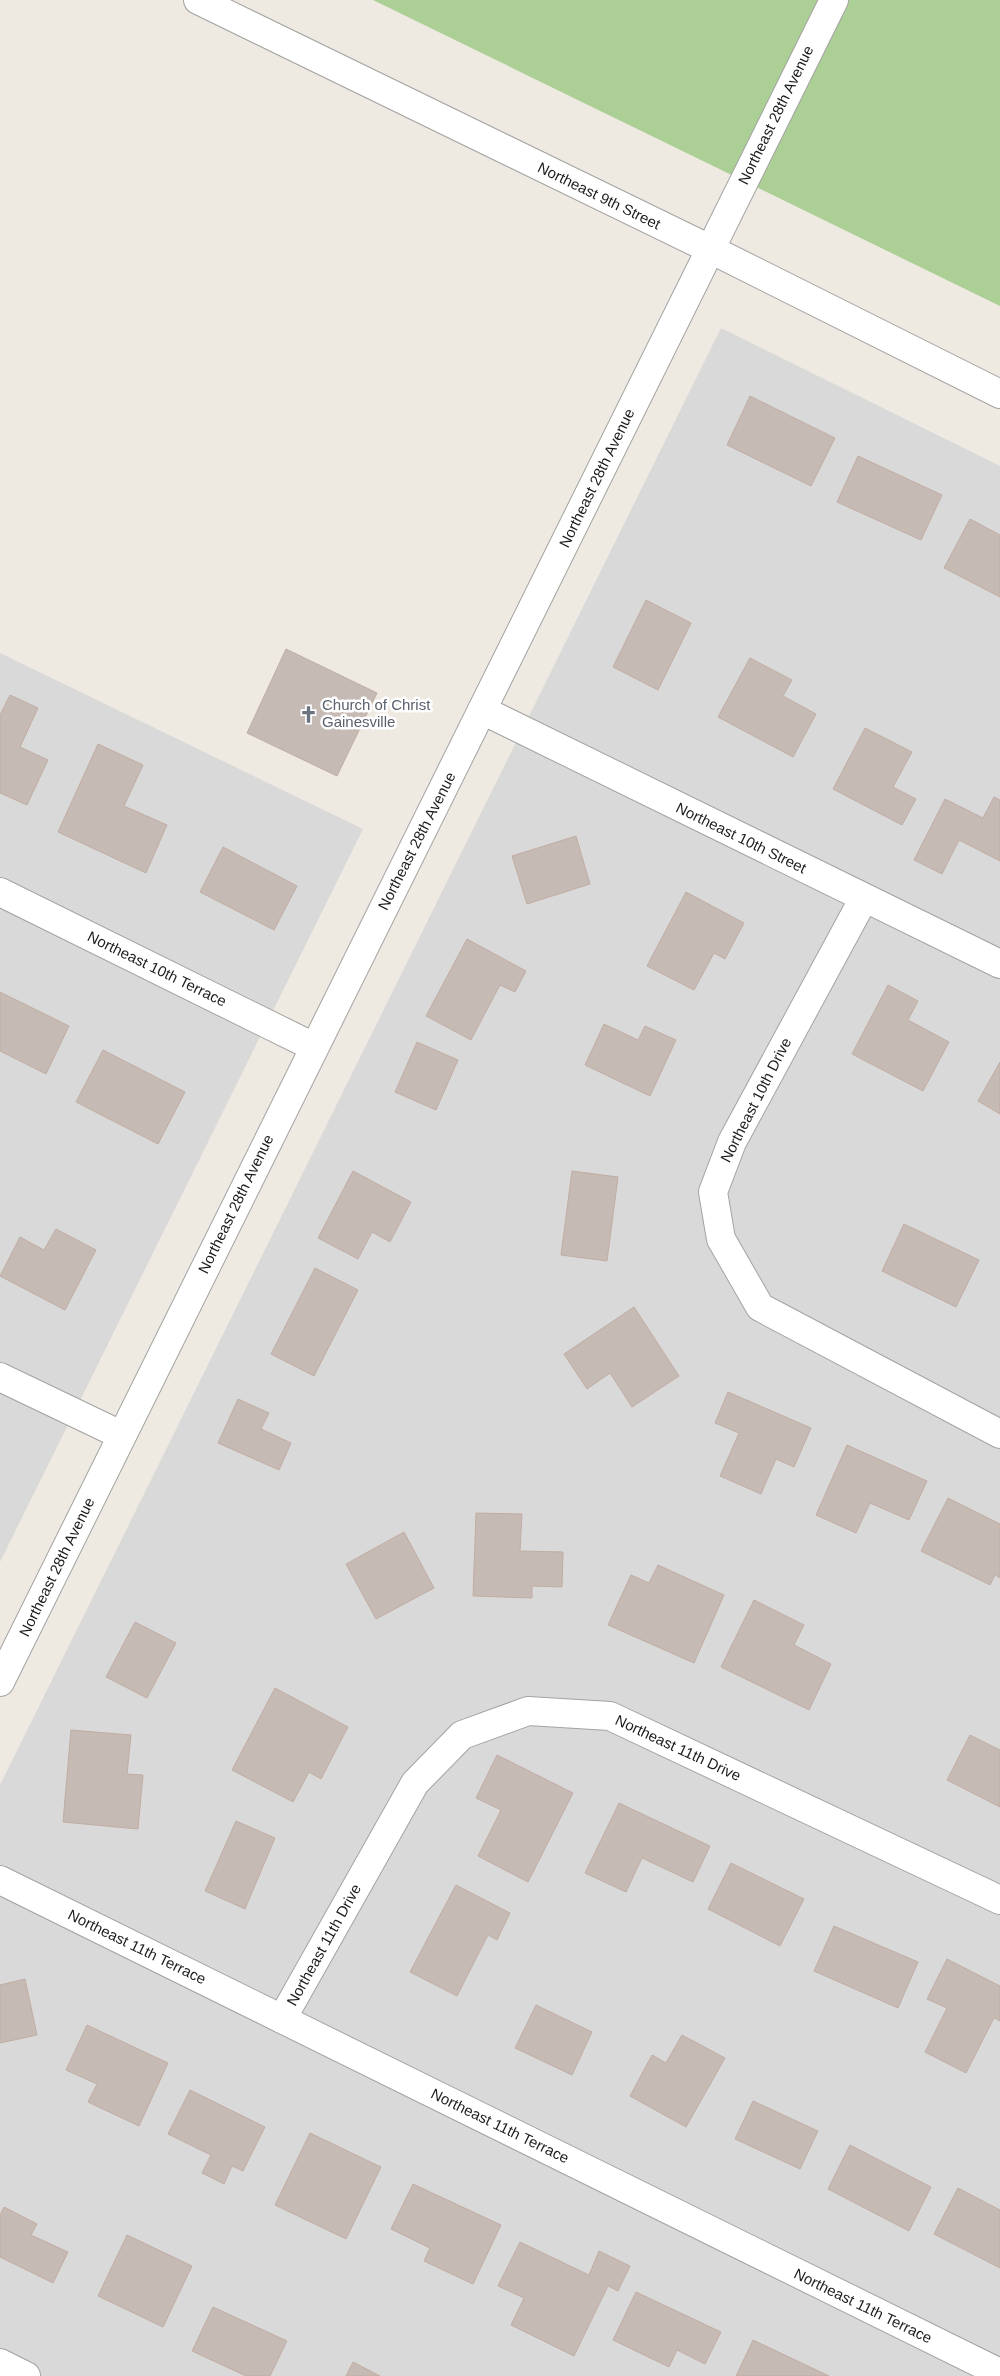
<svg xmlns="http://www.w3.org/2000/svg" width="1000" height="2376" viewBox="0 0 1000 2376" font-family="Helvetica,sans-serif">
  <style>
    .residential { fill: #dad9d9 }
    .forest { fill: #abcf95 }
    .building { fill: #c6bab5; stroke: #c0ada3 }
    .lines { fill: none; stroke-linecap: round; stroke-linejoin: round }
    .minor-casing { stroke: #a3a3a3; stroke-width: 30 }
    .tertiary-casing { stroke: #a3a3a3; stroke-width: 30 }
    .minor { stroke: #fff; stroke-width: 28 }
    .tertiary { stroke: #fff; stroke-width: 28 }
    .labels { text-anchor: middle; stroke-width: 5; stroke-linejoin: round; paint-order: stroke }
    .street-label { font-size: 15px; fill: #1c1c1c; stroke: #fff }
    .worship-label { font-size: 15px; fill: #5b616d; stroke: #fff; text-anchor: start }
  </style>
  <rect width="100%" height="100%" fill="#eee9e1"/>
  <g class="residential">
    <polygon points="721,328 1000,466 1000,2376 0,2376 0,1785"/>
    <polygon points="0,653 363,829 0,1562"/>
  </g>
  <polygon class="forest" points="373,0 1000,0 1000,306"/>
  <g class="building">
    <polygon points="750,396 835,438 811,486 727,445"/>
    <polygon points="858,456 942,495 921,540 837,502"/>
    <polygon points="970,519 1000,535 1000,597 944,568"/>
    <polygon points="646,600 691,623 658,690 613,667"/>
    <polygon points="286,649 377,693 337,776 247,733"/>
    <polygon points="750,658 792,680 783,696 816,714 793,757 718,717"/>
    <polygon points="10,695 38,708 20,747 48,760 27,805 0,793 0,715"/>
    <polygon points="865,728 912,752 893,787 916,799 902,825 833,789"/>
    <polygon points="98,744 143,765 124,806 167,825 146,873 58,832"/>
    <polygon points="994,797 1000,800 1000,861 959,840 942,874 914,860 945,799 983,818"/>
    <polygon points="576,836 590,884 527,904 512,856"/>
    <polygon points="223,847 297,886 274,930 200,892"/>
    <polygon points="686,892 744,923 725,959 714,953 694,990 647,966"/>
    <polygon points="467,939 526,971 515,992 500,985 471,1040 426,1016"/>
    <polygon points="888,985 918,1001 908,1020 949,1042 923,1091 852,1054"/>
    <polygon points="0,992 69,1026 46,1074 0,1051"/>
    <polygon points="604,1024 638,1040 645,1026 676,1040 650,1096 585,1065"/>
    <polygon points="417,1042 458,1060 436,1110 395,1092"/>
    <polygon points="103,1050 185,1092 158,1144 76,1102"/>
    <polygon points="1000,1062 1000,1114 978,1101"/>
    <polygon points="353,1171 411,1202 390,1242 372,1232 358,1259 318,1238"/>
    <polygon points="572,1171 618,1177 607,1261 561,1255"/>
    <polygon points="904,1224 979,1260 956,1307 882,1271"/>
    <polygon points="56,1229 96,1250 65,1310 0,1276 20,1237 44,1250"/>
    <polygon points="315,1268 358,1290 314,1376 271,1354"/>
    <polygon points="634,1307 679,1376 632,1407 610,1373 587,1389 564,1354"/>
    <polygon points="728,1392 811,1428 794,1467 776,1459 761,1494 720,1476 739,1433 715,1423"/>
    <polygon points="238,1399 269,1413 261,1429 291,1443 279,1470 218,1443"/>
    <polygon points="847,1445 927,1481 909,1520 870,1503 856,1533 816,1515"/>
    <polygon points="948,1498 1000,1524 1000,1578 995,1575 990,1585 921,1551"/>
    <polygon points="476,1513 522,1514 520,1551 563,1552 562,1587 532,1586 532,1598 473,1596"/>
    <polygon points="404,1532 434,1588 376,1619 346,1564"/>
    <polygon points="658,1565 724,1595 694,1663 608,1625 631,1575 649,1583"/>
    <polygon points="754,1600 804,1625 794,1645 831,1664 809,1710 721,1667"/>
    <polygon points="135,1622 176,1643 147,1698 106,1677"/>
    <polygon points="275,1688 348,1727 321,1779 309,1772 293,1802 232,1770"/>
    <polygon points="71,1730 131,1735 127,1774 143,1775 138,1829 63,1822"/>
    <polygon points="970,1735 1000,1750 1000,1807 947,1780"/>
    <polygon points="497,1755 573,1793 528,1882 478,1856 501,1810 476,1798"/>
    <polygon points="619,1803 710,1846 693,1882 642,1858 626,1892 585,1873"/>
    <polygon points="236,1821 275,1838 245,1909 205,1891"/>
    <polygon points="731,1863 804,1899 780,1946 708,1909"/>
    <polygon points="456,1885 510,1913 497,1940 488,1935 457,1996 410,1972"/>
    <polygon points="834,1926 918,1962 898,2008 814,1971"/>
    <polygon points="947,1959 1000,1986 1000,2021 994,2018 966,2073 925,2052 947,2008 927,1999"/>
    <polygon points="25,1979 37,2035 0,2043 0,1985"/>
    <polygon points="536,2005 592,2032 572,2075 515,2048"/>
    <polygon points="87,2025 168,2063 139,2126 88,2102 97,2084 66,2070"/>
    <polygon points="682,2035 725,2058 686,2127 630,2096 652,2055 666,2063"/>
    <polygon points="190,2090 265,2127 243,2171 232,2166 224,2184 202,2173 211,2155 168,2134"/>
    <polygon points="753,2101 818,2131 800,2169 735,2139"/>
    <polygon points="310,2133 381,2167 346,2239 275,2205"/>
    <polygon points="850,2145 931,2187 909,2231 828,2189"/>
    <polygon points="413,2184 501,2225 473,2284 424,2261 430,2248 391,2229"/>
    <polygon points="958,2188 1000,2210 1000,2268 934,2234"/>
    <polygon points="4,2207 37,2224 31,2235 68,2252 53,2283 0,2257 0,2215"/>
    <polygon points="127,2235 192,2266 163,2327 98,2296"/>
    <polygon points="520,2242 589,2275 599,2251 630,2266 618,2291 608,2286 574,2356 511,2325 524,2298 498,2286"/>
    <polygon points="636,2292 721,2332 705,2364 677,2350 669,2367 613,2340"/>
    <polygon points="213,2307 287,2341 270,2376 246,2376 192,2351"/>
    <polygon points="753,2340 829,2376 736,2376"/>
    <polygon points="353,2362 380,2376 346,2376"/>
  </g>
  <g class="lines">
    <defs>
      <g id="minor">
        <polyline points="482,710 1000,964"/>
        <polyline points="0,892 314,1047"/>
        <polyline points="864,898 732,1142 713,1192 721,1239 760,1307 1000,1434"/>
        <polyline points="0,1377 121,1435"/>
        <polyline points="0,1682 834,0"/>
        <polyline points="0,1880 1000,2373"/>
        <polyline points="282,2019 415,1783 462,1735 528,1711 610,1716 1000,1900"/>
        <polyline points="0,2363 26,2376"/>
      </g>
      <polyline id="tertiary" points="198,0 710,249 1000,394"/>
    </defs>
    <use href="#minor" class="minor-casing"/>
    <use href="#tertiary" class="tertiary-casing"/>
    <use href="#minor" class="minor"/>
    <use href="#tertiary" class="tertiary"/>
  </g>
  <defs>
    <symbol id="church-bare" viewBox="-9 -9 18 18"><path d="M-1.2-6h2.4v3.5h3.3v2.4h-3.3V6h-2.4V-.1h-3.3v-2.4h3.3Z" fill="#6b7280" stroke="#fff" stroke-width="2.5" paint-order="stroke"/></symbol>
  </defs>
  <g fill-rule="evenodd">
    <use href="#church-bare" x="296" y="702" width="25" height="25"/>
  </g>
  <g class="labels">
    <g class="street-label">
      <text transform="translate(776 115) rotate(-64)" y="5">Northeast 28th Avenue</text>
      <text transform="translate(599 196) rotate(26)" y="5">Northeast 9th Street</text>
      <text transform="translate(597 478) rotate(-64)" y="5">Northeast 28th Avenue</text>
      <text transform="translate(741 838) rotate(26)" y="5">Northeast 10th Street</text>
      <text transform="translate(417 841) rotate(-63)" y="5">Northeast 28th Avenue</text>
      <text transform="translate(157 969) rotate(26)" y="5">Northeast 10th Terrace</text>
      <text transform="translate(756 1100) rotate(-63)" y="5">Northeast 10th Drive</text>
      <text transform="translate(236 1204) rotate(-64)" y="5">Northeast 28th Avenue</text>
      <text transform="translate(57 1567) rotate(-64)" y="5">Northeast 28th Avenue</text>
      <text transform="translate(678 1748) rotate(25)" y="5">Northeast 11th Drive</text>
      <text transform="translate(324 1945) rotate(-61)" y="5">Northeast 11th Drive</text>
      <text transform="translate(137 1947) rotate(26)" y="5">Northeast 11th Terrace</text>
      <text transform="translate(500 2126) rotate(26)" y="5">Northeast 11th Terrace</text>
      <text transform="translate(863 2306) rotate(26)" y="5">Northeast 11th Terrace</text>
    </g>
    <g class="worship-label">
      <text x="322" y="710">Church of Christ<tspan x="322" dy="17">Gainesville</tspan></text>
    </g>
  </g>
</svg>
